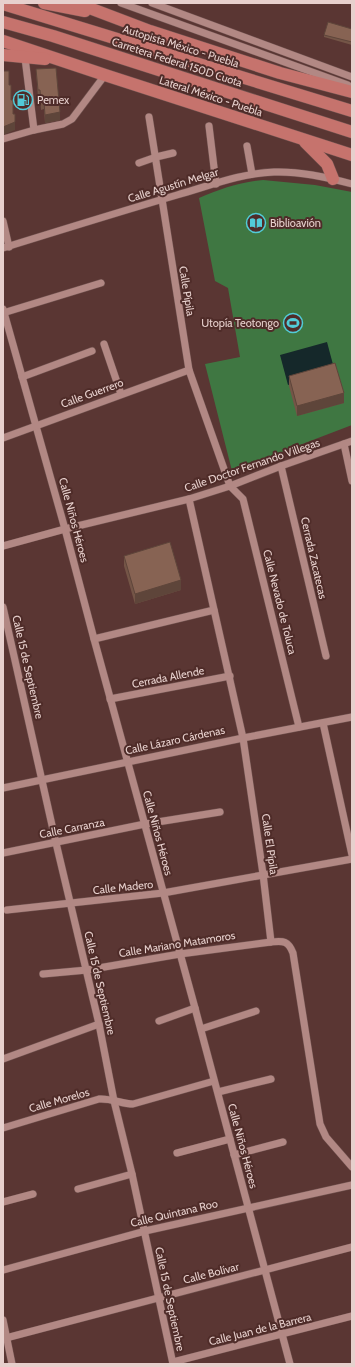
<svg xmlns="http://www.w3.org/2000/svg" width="355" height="1367" viewBox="0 0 355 1367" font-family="Cabin,sans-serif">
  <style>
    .green { fill: #3f7742 }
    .water { fill: #15282a }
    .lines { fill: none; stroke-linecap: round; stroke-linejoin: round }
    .minor-casing { stroke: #715350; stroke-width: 8 }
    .highway-casing { stroke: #715350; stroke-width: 13 }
    .minor { stroke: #b28884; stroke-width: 7 }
    .highway { stroke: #c6736d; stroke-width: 12 }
    .wall { fill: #745547 }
    .shaded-wall { fill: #5e453a }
    .building { fill: #876353; stroke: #5e453a }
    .labels { text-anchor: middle; stroke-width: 4; stroke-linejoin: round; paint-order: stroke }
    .street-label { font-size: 11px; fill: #e7d0cd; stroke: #4f2c29 }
    .poi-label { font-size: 11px; fill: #e7d0cd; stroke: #4f2c29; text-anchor: start }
  </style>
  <rect width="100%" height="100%" fill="#5a3633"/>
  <path class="green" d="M263 180 315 185 352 192V425L232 471 205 364 240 357 228 288 215 281 199 198C220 189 240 182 263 180Z"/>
  <polygon class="water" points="327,342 335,372 288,385 280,355"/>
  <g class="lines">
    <defs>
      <g id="minor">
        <polyline points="121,3 348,85"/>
        <polyline points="152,3 352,77"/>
        <polyline points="25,58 34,130"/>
        <polyline points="149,117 189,370 230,486 243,499 299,727"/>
        <polyline points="209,126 216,184"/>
        <polyline points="3,139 34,130 63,124 72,119 105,75"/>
        <polyline points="247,146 252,174"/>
        <polyline points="139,163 156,157 173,153"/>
        <polyline points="3,221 9,247"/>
        <path d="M3 248C61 230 119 212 177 195 209 186 241 173 274 172 301 171 327 177 352 184"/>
        <polyline points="3,309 65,529 94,639 195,1008 290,1364"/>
        <polyline points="3,313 101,283"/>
        <polyline points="104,344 121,394"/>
        <polyline points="22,377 92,351"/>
        <polyline points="3,438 189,370"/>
        <polyline points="344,444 352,481"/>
        <polyline points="281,466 326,656"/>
        <path d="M189 499 243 738 263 874 271 942C283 941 288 940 293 953L320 1124 326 1137 352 1167"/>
        <polyline points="3,546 65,529 189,499 230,486 281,466 352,441"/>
        <polyline points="3,607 56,843 99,1024 114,1101 132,1174 173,1364"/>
        <polyline points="94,639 214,610"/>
        <polyline points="110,699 230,676"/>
        <polyline points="323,723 352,855"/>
        <polyline points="3,788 243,738 352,717"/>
        <polyline points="3,853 145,824 220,812"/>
        <polyline points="7,910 163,893 352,859"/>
        <polyline points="43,974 87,970 180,954 271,942"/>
        <polyline points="159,1021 195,1008"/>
        <polyline points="201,1029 256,1011"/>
        <polyline points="3,1059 99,1024"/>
        <polyline points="218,1092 271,1079"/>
        <path d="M3 1128 99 1099C111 1098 122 1104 133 1104L214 1081"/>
        <polyline points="177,1153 230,1139"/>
        <polyline points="234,1155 283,1142"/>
        <polyline points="78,1189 132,1174"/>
        <polyline points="3,1202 33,1194"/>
        <polyline points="3,1270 145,1231 352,1185"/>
        <polyline points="3,1320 12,1364"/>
        <polyline points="6,1338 352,1247"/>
        <polyline points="173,1362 352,1316"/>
      </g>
      <g id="highway">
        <polyline points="44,3 85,11"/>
        <polyline points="76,3 150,31 280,73 352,92"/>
        <polyline points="3,4 352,111"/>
        <polyline points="3,22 53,36 352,132"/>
        <polyline points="3,41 105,75 352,155"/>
        <polyline points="3,55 45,59"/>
        <polyline points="305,142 327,164 333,179"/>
      </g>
    </defs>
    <use href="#minor" class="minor-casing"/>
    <use href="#highway" class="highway-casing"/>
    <use href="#minor" class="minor"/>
    <use href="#highway" class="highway"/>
  </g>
  <g class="wall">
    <polygon points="352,29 352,45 324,37 324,35"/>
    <polygon points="36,69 60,120 45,123 44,109 41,110 40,98 38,98"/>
    <polygon points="289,376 344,403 297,416 289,386"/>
    <polygon points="124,556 181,590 135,604 124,566"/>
  </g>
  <g class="shaded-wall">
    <polygon points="60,112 60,120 45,123 45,115"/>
    <polygon points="15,122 15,130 3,135 3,127"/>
    <polygon points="344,393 344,403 297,416 297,406"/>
    <polygon points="181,580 181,590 135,604 135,594"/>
  </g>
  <g class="building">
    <polygon points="328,22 352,29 352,42 324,35"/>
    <polygon points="56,68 60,112 45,115 44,102 41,102 40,90 38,90 36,69"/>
    <polygon points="3,71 9,71 9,85 11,85 11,100 13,100 13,114 15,114 15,122 3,127"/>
    <polygon points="335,363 344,393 297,406 289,376"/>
    <polygon points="170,542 181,580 135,594 124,556"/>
  </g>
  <defs>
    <symbol id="fuel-ring" viewBox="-11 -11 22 22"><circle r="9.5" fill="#4f2c29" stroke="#52cbd8" stroke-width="1.5"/><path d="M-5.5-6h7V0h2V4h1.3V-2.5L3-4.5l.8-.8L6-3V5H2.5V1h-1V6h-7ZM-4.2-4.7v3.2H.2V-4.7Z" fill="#52cbd8"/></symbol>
    <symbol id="library-ring" viewBox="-11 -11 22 22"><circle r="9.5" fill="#4f2c29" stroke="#52cbd8" stroke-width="1.5"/><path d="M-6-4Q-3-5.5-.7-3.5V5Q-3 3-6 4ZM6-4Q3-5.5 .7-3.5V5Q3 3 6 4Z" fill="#52cbd8"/></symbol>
    <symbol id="stadium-ring" viewBox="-11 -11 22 22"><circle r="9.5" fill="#4f2c29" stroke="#52cbd8" stroke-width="1.5"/><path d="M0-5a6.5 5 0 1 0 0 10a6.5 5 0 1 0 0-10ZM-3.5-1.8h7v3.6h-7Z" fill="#52cbd8"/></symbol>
  </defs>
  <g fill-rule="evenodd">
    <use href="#fuel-ring" x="12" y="89" width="22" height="22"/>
    <use href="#library-ring" x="245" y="212" width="22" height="22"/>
    <use href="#stadium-ring" x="282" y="312" width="22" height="22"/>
  </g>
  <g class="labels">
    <g class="street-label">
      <text transform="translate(181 46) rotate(17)" y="4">Autopista México - Puebla</text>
      <text transform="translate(177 62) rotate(18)" y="4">Carretera Federal 150D Cuota</text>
      <text transform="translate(211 96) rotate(18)" y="4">Lateral México - Puebla</text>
      <text transform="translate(173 185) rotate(-17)" y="4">Calle Agustín Melgar</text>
      <text transform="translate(187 291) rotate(81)" y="4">Calle Pípila</text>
      <text transform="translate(92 393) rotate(-20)" y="4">Calle Guerrero</text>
      <text transform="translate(252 465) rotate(-19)" y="4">Calle Doctor Fernando Villegas</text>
      <text transform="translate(74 520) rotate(75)" y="4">Calle Niños Héroes</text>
      <text transform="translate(314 558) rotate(77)" y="4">Cerrada Zacatecas</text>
      <text transform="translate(280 602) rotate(76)" y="4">Calle Nevado de Toluca</text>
      <text transform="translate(28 667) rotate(77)" y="4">Calle 15 de Septiembre</text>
      <text transform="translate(168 677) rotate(-11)" y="4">Cerrada Allende</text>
      <text transform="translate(175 740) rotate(-12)" y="4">Calle Lázaro Cárdenas</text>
      <text transform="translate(72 828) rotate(-11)" y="4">Calle Carranza</text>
      <text transform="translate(158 833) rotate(75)" y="4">Calle Niños Héroes</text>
      <text transform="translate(270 844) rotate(82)" y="4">Calle El Pípila</text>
      <text transform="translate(123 887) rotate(-6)" y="4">Calle Madero</text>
      <text transform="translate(177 944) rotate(-9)" y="4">Calle Mariano Matamoros</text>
      <text transform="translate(100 983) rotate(77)" y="4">Calle 15 de Septiembre</text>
      <text transform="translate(59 1100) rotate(-16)" y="4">Calle Morelos</text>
      <text transform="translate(243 1146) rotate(75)" y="4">Calle Niños Héroes</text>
      <text transform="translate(174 1213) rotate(-13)" y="4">Calle Quintana Roo</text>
      <text transform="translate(211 1273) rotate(-14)" y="4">Calle Bolívar</text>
      <text transform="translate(170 1299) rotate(78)" y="4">Calle 15 de Septiembre</text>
      <text transform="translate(260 1329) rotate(-14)" y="4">Calle Juan de la Barrera</text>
    </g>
    <g class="poi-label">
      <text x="37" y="104">Pemex</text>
      <text x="270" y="227">Biblioavión</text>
      <text x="279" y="327" text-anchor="end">Utopía Teotongo</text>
    </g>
  </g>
  <rect width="355" height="1367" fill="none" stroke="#e7d0cd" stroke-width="8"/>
</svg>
